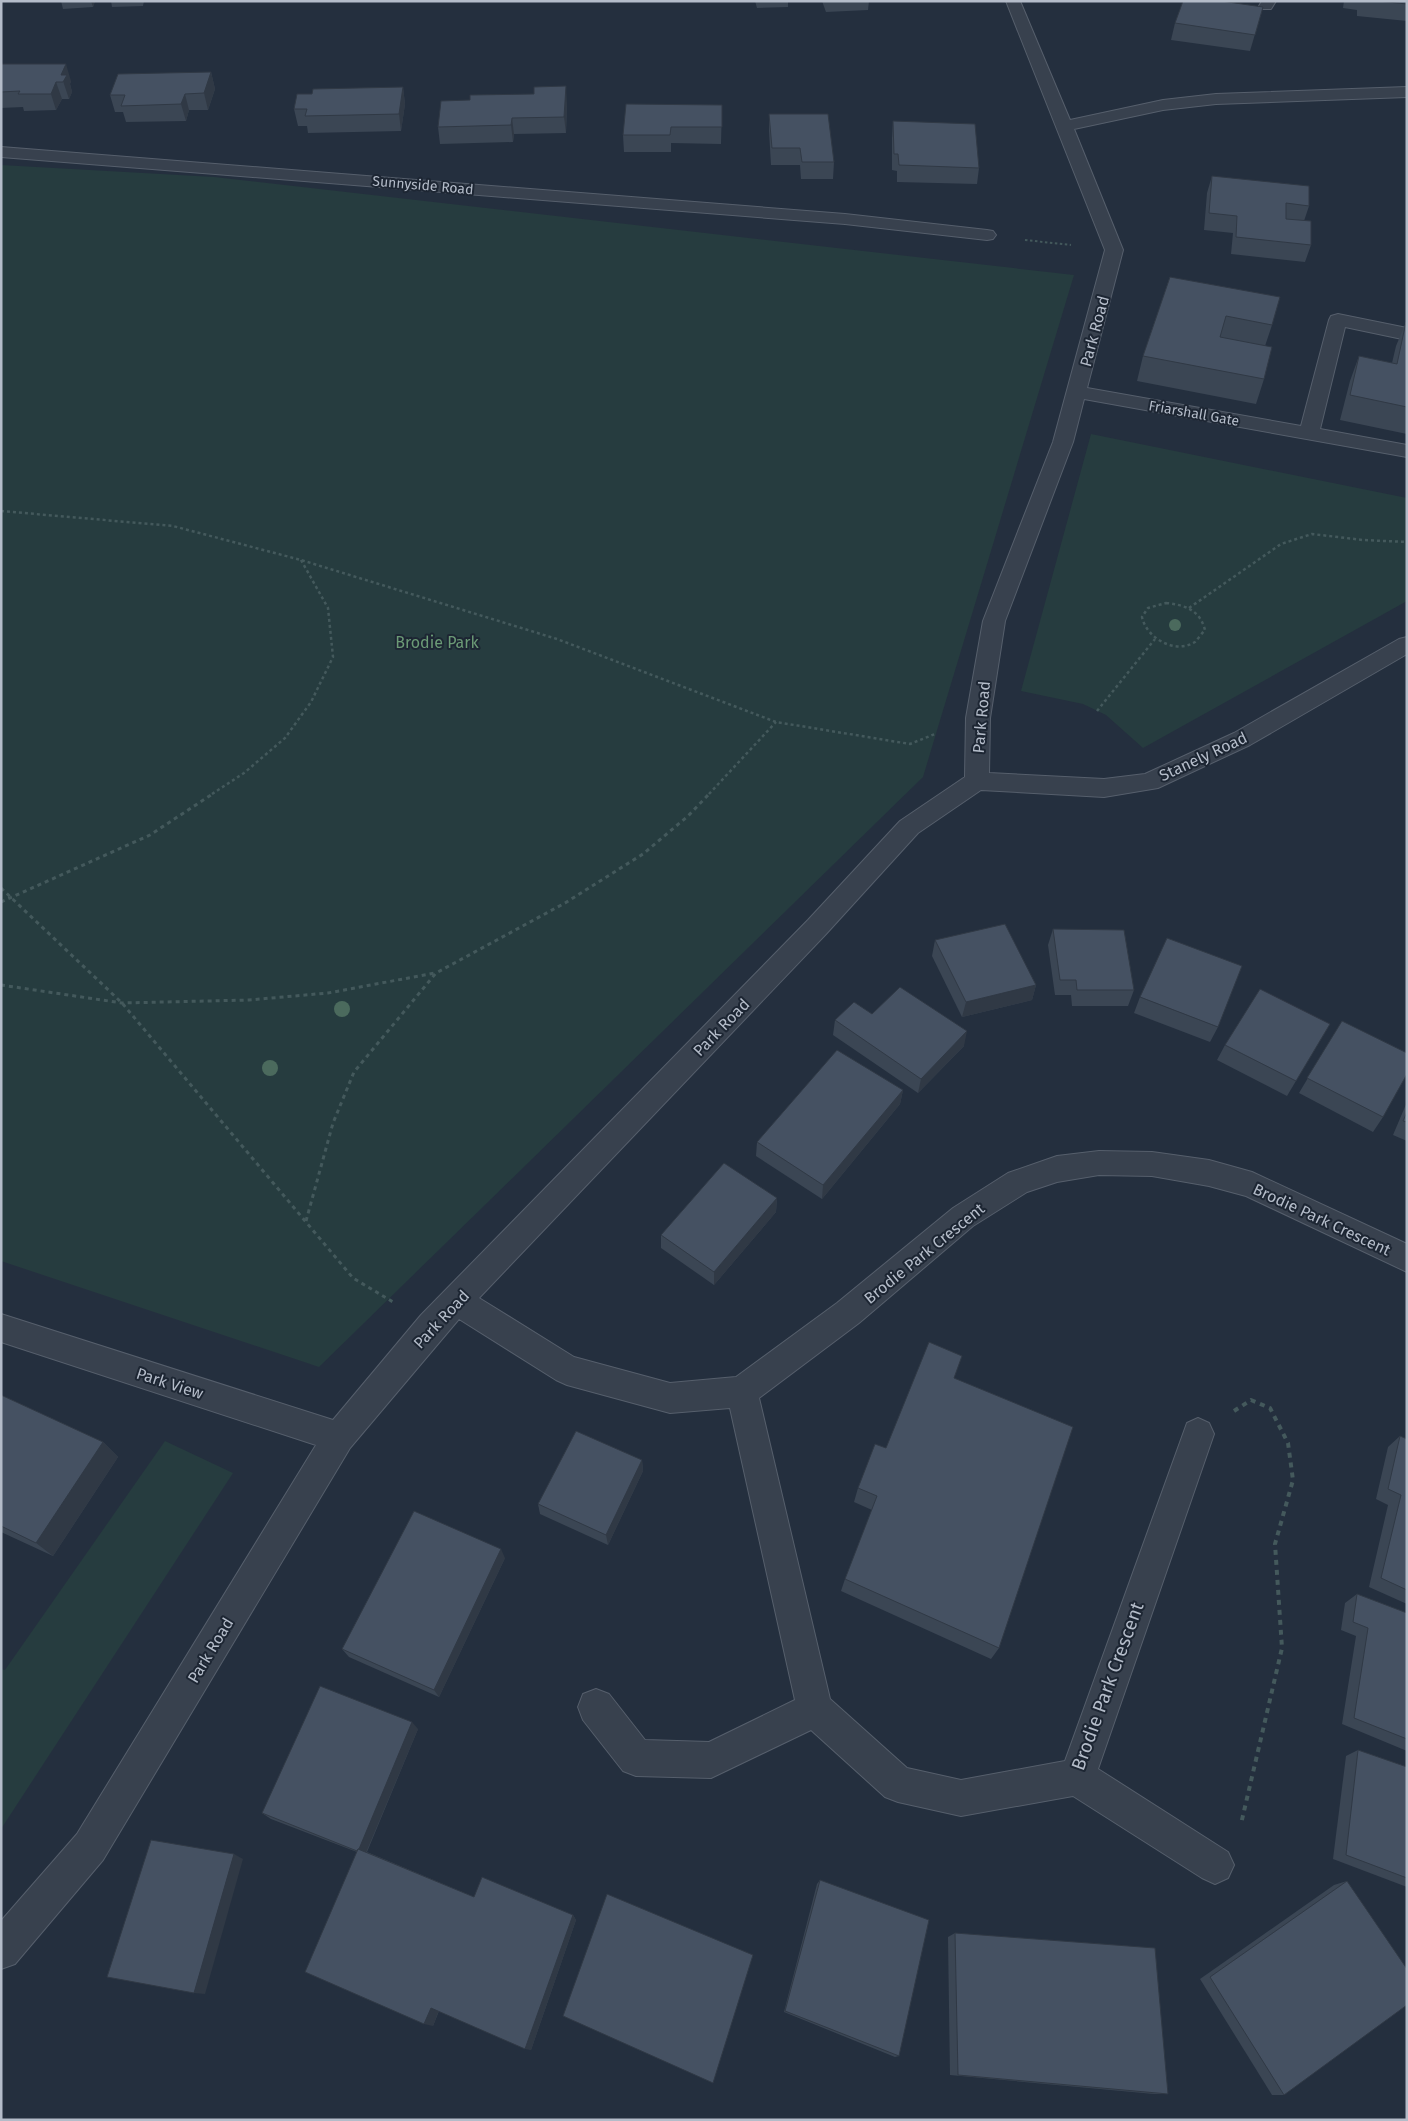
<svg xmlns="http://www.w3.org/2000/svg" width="1408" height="2121" viewBox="0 0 1408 2121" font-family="'Fira Sans',sans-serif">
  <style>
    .green { fill: #263c3f }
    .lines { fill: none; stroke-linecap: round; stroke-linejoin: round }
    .minor-casing { stroke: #565f6c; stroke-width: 2 }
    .path-far3 { stroke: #44595c; stroke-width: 2; stroke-dasharray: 2.5 2.5; stroke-linecap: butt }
    .path-far2 { stroke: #44595c; stroke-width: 2.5; stroke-dasharray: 3 3; stroke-linecap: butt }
    .path-far1 { stroke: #44595c; stroke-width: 3; stroke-dasharray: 4 4; stroke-linecap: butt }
    .path { stroke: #44595c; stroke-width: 4; stroke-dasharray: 5 5; stroke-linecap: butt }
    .minor { fill: #38414e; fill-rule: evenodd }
    .tree { fill: #4b6a5d }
    .wall { fill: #3b4654 }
    .shaded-wall { fill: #303945 }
    .building { fill: #455162; stroke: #303945 }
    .labels { text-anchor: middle; stroke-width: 4; stroke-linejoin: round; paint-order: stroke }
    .far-street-label { font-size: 14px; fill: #b4bcc9; stroke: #1d2633 }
    .street-label { font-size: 16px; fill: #b4bcc9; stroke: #1d2633 }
    .park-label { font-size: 16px; fill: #6b9a76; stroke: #1d2633 }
    .near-street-label { font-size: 19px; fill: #b4bcc9; stroke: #1d2633 }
  </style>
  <rect width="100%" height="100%" fill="#242f3e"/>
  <g class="green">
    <polygon points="1,165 214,177 1074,275 923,777 319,1367 1,1261"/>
    <polygon points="1091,434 1407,498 1407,601 1143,748 1106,715 1083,704 1021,691"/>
    <polygon points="165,1441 233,1473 1,1829 1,1669 5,1670"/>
  </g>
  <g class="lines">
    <defs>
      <g id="minor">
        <polygon points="1006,1 1020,1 1070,120 1163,100 1216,94 1407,87 1407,97 1216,104 1163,110 1074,129 1123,250 1087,388 1301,426 1329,320 1331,316 1338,314 1407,328 1407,340 1345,327 1320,429 1407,445 1407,457 1084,399 1073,442 1005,621 990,718 989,773 1104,779 1145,774 1234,733 1399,639 1407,637 1407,654 1250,745 1158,788 1104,797 981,790 918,833 826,934 479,1298 574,1357 670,1383 736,1377 837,1303 953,1208 1008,1173 1057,1156 1099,1151 1152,1152 1209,1160 1252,1172 1407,1244 1407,1272 1246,1196 1209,1186 1152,1176 1099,1175 1057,1182 1027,1192 973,1226 859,1323 759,1398 830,1699 907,1768 961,1780 1065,1761 1187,1423 1198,1418 1209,1423 1214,1434 1098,1769 1228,1852 1234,1865 1228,1878 1215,1884 1202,1878 1073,1796 961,1816 898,1802 885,1797 811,1730 711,1778 636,1776 623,1771 583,1720 578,1707 583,1694 596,1689 609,1694 645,1740 709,1742 795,1700 730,1408 670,1413 567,1385 556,1380 459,1319 350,1448 103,1860 15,1964 1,1969 1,1921 77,1834 316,1445 1,1342 1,1314 333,1420 421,1315 808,920 900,821 965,777 966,718 983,621 1053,442 1105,250"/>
        <polygon points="1262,1 1276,1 1271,9 1261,9 1259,6"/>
        <polygon points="1,147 845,214 987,230 993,231 996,235 993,239 987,240 845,224 1,157"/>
      </g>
    </defs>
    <use href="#minor" class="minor-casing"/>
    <polyline class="path-far3" points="1025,240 1071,245"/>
    <g class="path-far2">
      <polyline points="1,511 173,526 301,560 557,639 776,722 910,744 935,734"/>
      <path d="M1166 603C1185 605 1200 610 1205 630 1202 633 1198 639 1195 642 1174 655 1146 637 1142 617L1148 608Z"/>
      <polyline points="1189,608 1281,544 1312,534 1363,540 1407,542"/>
      <polyline points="1097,711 1155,639"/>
      <polyline points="212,794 244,773 285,738 311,702 333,657 328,608 301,560"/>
      <polyline points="709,794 776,722"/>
    </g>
    <g class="path-far1">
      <polyline points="1,888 122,1003 353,1278 393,1302"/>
      <polyline points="1,902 150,835 214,793"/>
      <polyline points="1,985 122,1003 249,1000 328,993 435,973"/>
      <polyline points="306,1221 333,1123 354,1072 436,973 565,903 643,854 688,816 710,793"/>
    </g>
    <polyline class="path" points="1234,1411 1251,1400 1270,1408 1288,1443 1293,1480 1275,1544 1282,1648 1241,1824"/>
    <use href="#minor" class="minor"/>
  </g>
  <g class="tree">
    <circle cx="1175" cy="625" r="6"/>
    <circle cx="342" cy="1009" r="8"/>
    <circle cx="270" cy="1068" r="8"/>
  </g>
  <g class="wall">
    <polygon points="61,1 95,1 93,7 63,9"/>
    <polygon points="111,1 144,1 143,6 112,7"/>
    <polygon points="755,1 788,1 788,7 757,8"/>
    <polygon points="822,1 869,1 868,10 826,12"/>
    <polygon points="1344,1 1407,1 1407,21 1357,16 1357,10 1343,8"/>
    <polygon points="1263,7 1250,51 1171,40 1175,23"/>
    <polygon points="1,64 71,81 70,84 72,92 69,99 62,99 56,110 24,111 23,107 1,108"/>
    <polygon points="211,72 215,89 208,110 189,110 186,121 126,122 123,112 115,112 110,95"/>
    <polygon points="403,87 405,104 401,131 308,133 307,126 298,126 294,109"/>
    <polygon points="534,94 567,103 566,133 514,134 513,142 440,144 438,127 470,100"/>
    <polygon points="722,105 721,144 671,143 671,152 624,152 623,135"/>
    <polygon points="769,114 834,162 833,179 801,179 800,165 771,165 769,131"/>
    <polygon points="893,121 979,168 977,184 897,182 897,171 892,170 892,138"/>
    <polygon points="1212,176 1309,206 1304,221 1311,245 1305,262 1231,254 1233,233 1204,230 1207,193"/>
    <polygon points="1170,277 1272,325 1265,346 1264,379 1256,404 1137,381 1143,356"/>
    <polygon points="1406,322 1407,322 1407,434 1340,420 1350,381 1359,356 1392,363 1396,346"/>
    <polygon points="1053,929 1134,990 1128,1006 1072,1006 1071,995 1055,995 1048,945"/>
    <polygon points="935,940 1036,985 1032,1000 962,1017 932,956"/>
    <polygon points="1140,997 1218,1027 1210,1042 1134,1013"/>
    <polygon points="872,1014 964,1046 918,1093 833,1035 835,1020"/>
    <polygon points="1342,1021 1383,1117 1373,1132 1299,1093"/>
    <polygon points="1330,1024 1287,1096 1217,1060 1225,1045"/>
    <polygon points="903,1090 900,1104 822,1199 756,1156 757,1142"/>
    <polygon points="1407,1102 1407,1141 1393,1135"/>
    <polygon points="777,1198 776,1212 714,1285 661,1248 661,1235"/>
    <polygon points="954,1378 999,1648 991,1659 841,1591 845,1579 872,1510 854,1502 858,1488 886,1448"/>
    <polygon points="1,1395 103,1442 118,1457 53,1556 1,1532"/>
    <polygon points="1400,1436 1407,1439 1407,1604 1369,1587 1388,1505 1376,1499 1388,1447"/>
    <polygon points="642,1460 643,1471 608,1545 540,1514 538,1504"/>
    <polygon points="505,1558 439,1697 349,1657 342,1649"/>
    <polygon points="1357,1594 1407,1613 1407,1751 1342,1724 1356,1636 1341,1630 1345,1603"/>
    <polygon points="418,1729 367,1852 474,1897 573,1915 576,1920 531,2050 439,2011 433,2026 357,1852 271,1819 262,1813"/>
    <polygon points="1358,1750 1407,1767 1407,1887 1333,1859 1346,1756"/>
    <polygon points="820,1880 899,2056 895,2057 784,2012 817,1884"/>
    <polygon points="1347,1881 1284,2095 1272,2095 1200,1979 1334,1885"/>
    <polygon points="955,1933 1168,2094 1154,2094 950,2075 948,1937"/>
  </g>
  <g class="shaded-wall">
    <polygon points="91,1 95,1 93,7"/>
    <polygon points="66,64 71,81 70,84 72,92 69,99 61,75"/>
    <polygon points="211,72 215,89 208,110 204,93"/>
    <polygon points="56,82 62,99 56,110 51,94"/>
    <polygon points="566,86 567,103 566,133 564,117"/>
    <polygon points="403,87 405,104 401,131 399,114"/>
    <polygon points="185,94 189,110 186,121 181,104"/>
    <polygon points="512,118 514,134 513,142 511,125"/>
    <polygon points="1036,985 1032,1000 962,1017 966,1002"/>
    <polygon points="967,1031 964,1046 918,1093 921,1079"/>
    <polygon points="903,1090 900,1104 822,1199 823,1185"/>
    <polygon points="777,1198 776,1212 714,1285 714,1272"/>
    <polygon points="103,1442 118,1457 53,1556 36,1543"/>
    <polygon points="642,1460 643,1471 608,1545 606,1535"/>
    <polygon points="501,1549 505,1558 439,1697 434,1690"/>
    <polygon points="412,1722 418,1729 365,1855 358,1851"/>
    <polygon points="234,1854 243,1859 205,1994 194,1993"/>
    <polygon points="573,1915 576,1920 531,2050 525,2049"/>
    <polygon points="431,2008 439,2010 433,2026 424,2024"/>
  </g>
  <g class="building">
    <polygon points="1183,1 1221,1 1263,7 1255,35 1175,23"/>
    <polygon points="1378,1 1407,1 1407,4"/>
    <polygon points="1,64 66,64 61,75 67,75 63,82 56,82 51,94 18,94 20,91 1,92"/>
    <polygon points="211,72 204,93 185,94 181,104 121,106 125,95 110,95 118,74"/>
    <polygon points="566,86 564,117 512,118 511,125 438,127 441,101 470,100 470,95 534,94 534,87"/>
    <polygon points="403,87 399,114 305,116 307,109 294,109 297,94 312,94 313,89"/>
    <polygon points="626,104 722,105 722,127 671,127 670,135 623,135"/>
    <polygon points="769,114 828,114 834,162 802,162 800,148 772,148"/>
    <polygon points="893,121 975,124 979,168 899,165 898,154 894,154"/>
    <polygon points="1212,176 1309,186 1309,206 1286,203 1286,219 1311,221 1311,245 1236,237 1237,216 1209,213"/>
    <polygon points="1170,277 1280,297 1272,325 1226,316 1220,337 1272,347 1264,379 1143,356"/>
    <polygon points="1406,322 1407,322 1407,407 1350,395 1359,356 1397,364"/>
    <polygon points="1005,924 1036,985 966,1002 935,940"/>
    <polygon points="1053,929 1124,930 1134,990 1077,990 1076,980 1060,980"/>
    <polygon points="1167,938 1242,966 1218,1027 1140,997"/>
    <polygon points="900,987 967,1031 921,1079 835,1020 854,1002 872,1014"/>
    <polygon points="1260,989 1330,1024 1296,1081 1225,1045"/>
    <polygon points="1342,1021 1407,1053 1407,1074 1383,1117 1307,1078"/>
    <polygon points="837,1050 903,1090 823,1185 757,1142"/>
    <polygon points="1407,1112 1407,1122 1403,1121"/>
    <polygon points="724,1163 777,1198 714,1272 661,1235"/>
    <polygon points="929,1342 962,1356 954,1378 1073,1427 999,1648 845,1579 877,1496 858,1488 875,1444 886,1448"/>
    <polygon points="1,1395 103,1442 36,1543 1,1526"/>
    <polygon points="576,1431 642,1460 606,1535 538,1504"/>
    <polygon points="1400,1436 1407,1439 1407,1590 1381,1578 1401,1495 1388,1489"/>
    <polygon points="414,1511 501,1549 434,1690 342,1649"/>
    <polygon points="1357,1594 1407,1613 1407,1739 1354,1718 1368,1628 1353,1622"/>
    <polygon points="320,1686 412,1722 359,1849 358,1849 357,1851 262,1813"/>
    <polygon points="1358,1750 1407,1767 1407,1878 1346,1855"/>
    <polygon points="151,1840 234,1854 194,1993 107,1977"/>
    <polygon points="358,1849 474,1897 482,1877 573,1915 525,2049 431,2008 424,2024 305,1972"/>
    <polygon points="820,1880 929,1920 899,2056 785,2011"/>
    <polygon points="1347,1881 1407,1969 1407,2005 1284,2095 1210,1977"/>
    <polygon points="607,1894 753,1955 713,2083 563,2016"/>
    <polygon points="955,1933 1155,1948 1168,2094 958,2075"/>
  </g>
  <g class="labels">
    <g class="far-street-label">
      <text transform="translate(423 185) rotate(5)" y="5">Sunnyside Road</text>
      <text transform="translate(1194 413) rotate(10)" y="5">Friarshall Gate</text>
    </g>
    <g class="street-label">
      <text transform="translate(1094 331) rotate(-75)" y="6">Park Road</text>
      <text transform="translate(981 717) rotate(-85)" y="6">Park Road</text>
      <text transform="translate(1203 756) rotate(-25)" y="6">Stanely Road</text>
      <text transform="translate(721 1027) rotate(-46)" y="6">Park Road</text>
      <text transform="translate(1322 1219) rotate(25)" y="6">Brodie Park Crescent</text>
      <text transform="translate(924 1253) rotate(-39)" y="6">Brodie Park Crescent</text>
      <text transform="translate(441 1319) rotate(-47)" y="6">Park Road</text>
      <text transform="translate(170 1383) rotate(18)" y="6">Park View</text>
      <text transform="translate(210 1650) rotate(-59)" y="6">Park Road</text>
    </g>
    <g class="park-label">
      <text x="437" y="648">Brodie Park</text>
    </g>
    <g class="near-street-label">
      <text transform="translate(1107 1686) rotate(-70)" y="7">Brodie Park Crescent</text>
    </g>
  </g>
  <rect width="1408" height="2121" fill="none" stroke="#b4bcc9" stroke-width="5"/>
</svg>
